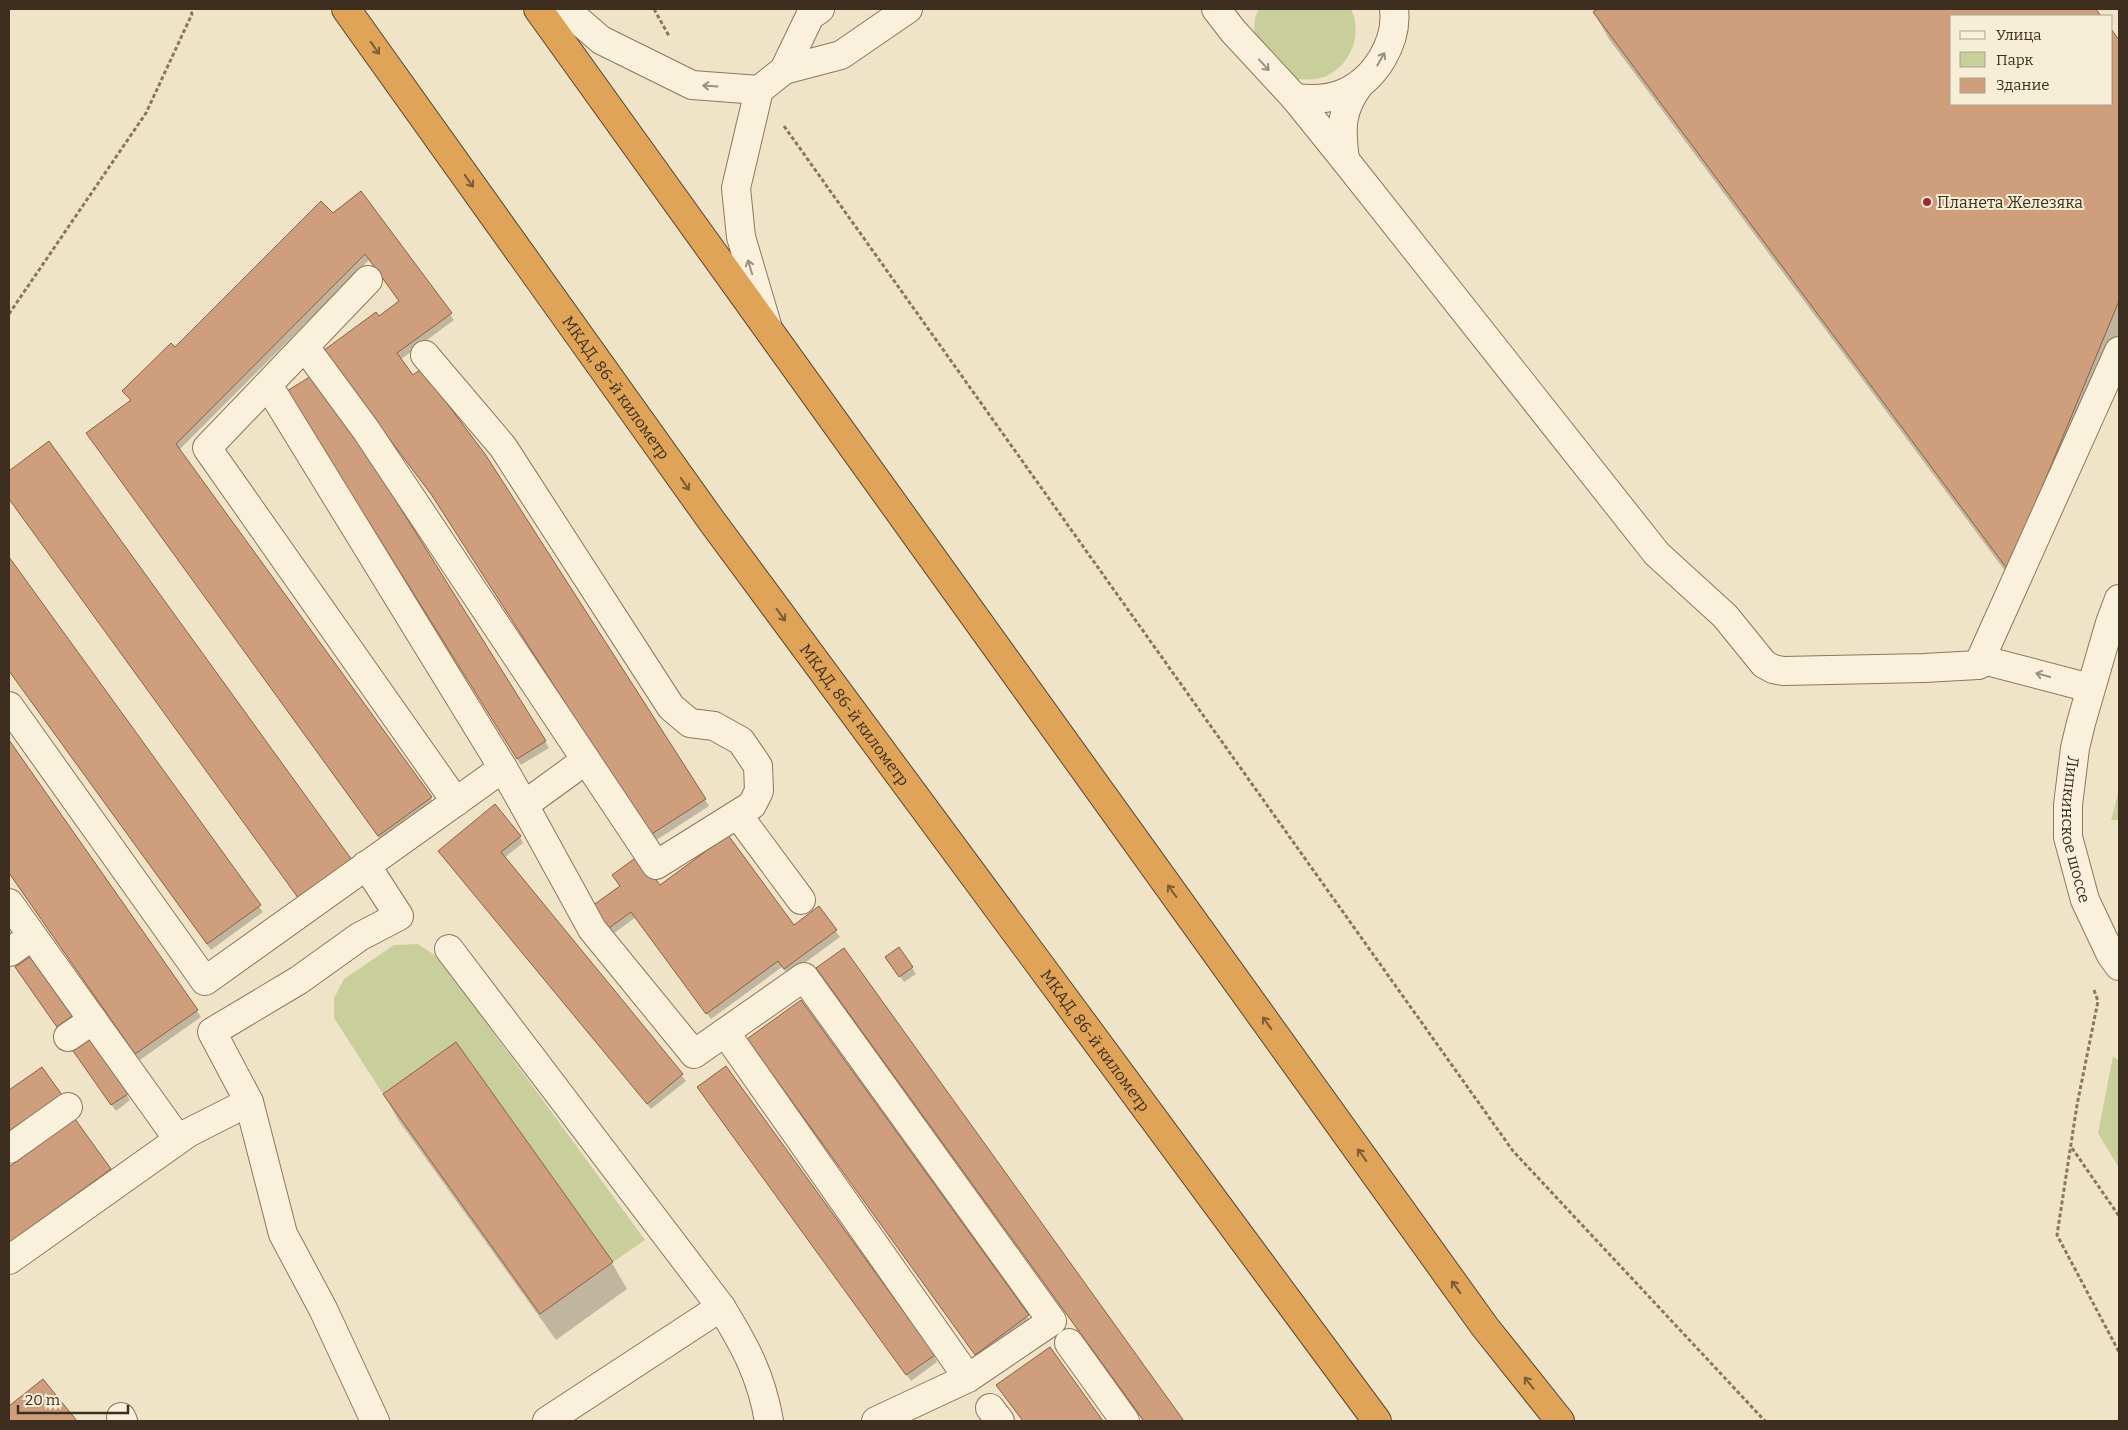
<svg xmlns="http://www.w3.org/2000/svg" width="2128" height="1430" viewBox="0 0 2128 1430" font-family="Bitter,serif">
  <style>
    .green { fill: #c9cf9b }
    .shadow { fill: #0003 }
    .building { fill: #cf9f7d; stroke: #8d5f41 }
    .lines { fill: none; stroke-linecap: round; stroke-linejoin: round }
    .minor-casing { stroke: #8d765c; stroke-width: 30 }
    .highway-casing { stroke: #5b4430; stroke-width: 30 }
    .path { stroke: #8d765c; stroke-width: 3; stroke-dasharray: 4 2.5; stroke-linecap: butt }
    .minor { stroke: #faf1dc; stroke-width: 28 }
    .highway { stroke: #e0a458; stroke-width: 28 }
    .oneway { stroke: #7e5d36 }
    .oneway2 { stroke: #9c907e }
    .poi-dot { fill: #9e2a2b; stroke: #f7eed8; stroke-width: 2 }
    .labels { text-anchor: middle; stroke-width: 4; stroke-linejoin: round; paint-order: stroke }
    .poi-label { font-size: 16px; fill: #3d2e20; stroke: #f7eed8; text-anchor: start }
    .street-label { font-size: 16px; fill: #3d2e20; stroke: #f7eed8 }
  </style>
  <rect width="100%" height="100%" fill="#f0e4c8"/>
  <g class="green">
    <path d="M1259 9H1351C1362 32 1353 61 1330 74 1320 80 1308 80 1296 79L1254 34 1255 18Z"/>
    <polygon points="2119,790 2119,820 2111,820"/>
    <polygon points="418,944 439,958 645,1240 613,1262 456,1042 383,1094 334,1018 334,998 344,979 394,945"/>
    <polygon points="2113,1056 2119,1061 2119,1168 2098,1133"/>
  </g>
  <g class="shadow">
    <polygon points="1600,9 2094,9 2100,16 1952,16 1952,104 2112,104 2112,32 2119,42 2119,363 2023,595 1609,39 1594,13"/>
    <polygon points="361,192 454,320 400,360 413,377 484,455 709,806 655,841 436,501 329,357 400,302 369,260 179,450 435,804 382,842 91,439 131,401 124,391 332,213"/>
    <polygon points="316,374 549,748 521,765 289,391"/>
    <polygon points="9,559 263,912 211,950 9,670"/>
    <polygon points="9,742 201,1017 140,1060 9,873"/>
    <polygon points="520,837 523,843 504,858 686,1081 651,1109 444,857"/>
    <polygon points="659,887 793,927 819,908 840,937 788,975 782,967 711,1019 636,917 613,934 597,913"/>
    <polygon points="899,949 916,974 904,982 891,963"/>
    <polygon points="843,950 1183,1421 1143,1421 822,974"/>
    <polygon points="30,958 75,1023 62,1033 20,974"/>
    <polygon points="800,1002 1031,1322 980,1360 748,1040"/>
    <polygon points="456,1044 612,1263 627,1289 556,1340 399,1121 384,1095"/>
    <polygon points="76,1054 126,1094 130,1100 116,1111"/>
    <polygon points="725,1068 934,1356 937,1362 911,1381 702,1094"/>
    <polygon points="42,1069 61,1095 9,1140 9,1092"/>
    <polygon points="75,1121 114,1176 9,1252 9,1168"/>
    <polygon points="1049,1348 1102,1421 1023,1421 1002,1391"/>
    <polygon points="42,1380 76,1421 9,1421 9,1408"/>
  </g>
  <g class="building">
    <polygon points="1598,9 2096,9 2101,16 1952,16 1952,104 2112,104 2112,30 2119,40 2119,301 2008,570 1593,12"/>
    <polygon points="361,191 452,313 397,353 413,375 421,369 485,454 706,799 650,835 431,494 323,351 376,312 379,316 399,301 365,254 176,444 432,797 378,836 86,433 131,400 122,391 171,343 175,347 321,201 333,213"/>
    <polygon points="316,373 546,741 517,759 287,391"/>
    <polygon points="49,441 352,860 299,899 9,499 9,471"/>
    <polygon points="9,557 261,905 207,944 9,671"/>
    <polygon points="9,740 198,1010 135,1054 9,873"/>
    <polygon points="495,804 521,836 501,852 683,1074 647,1104 438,851"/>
    <polygon points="728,835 794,925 819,906 837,930 784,969 778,961 706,1014 631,912 609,928 592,906 620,886 612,875 638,856 660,885"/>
    <polygon points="899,947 913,967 899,977 885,957"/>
    <polygon points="844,948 1184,1421 1144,1421 816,968"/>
    <polygon points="30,957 72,1016 57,1027 15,967"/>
    <polygon points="801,1000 1029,1315 975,1355 747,1039"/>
    <polygon points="87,1036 128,1094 111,1105 71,1048"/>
    <polygon points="456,1042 613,1262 540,1314 383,1094"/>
    <polygon points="726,1066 935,1355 906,1375 697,1087"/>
    <polygon points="42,1067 62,1095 9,1131 9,1090"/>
    <polygon points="75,1119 111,1169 9,1243 9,1167"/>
    <polygon points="1050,1347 1103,1421 1023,1421 996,1385"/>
    <polygon points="43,1379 77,1421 9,1421 9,1406"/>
  </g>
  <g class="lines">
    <defs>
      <g id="minor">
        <polyline points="565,9 601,40 692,85 759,90"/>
        <polyline points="1216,9 1233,31 1295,98 1345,160 1657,554 1725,616 1764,664 1773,669 1783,671 1924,668 1978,665 1987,661 2090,688"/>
        <polyline points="784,70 810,16 820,9"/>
        <path d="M1295 98C1312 100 1328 100 1344 93 1375 80 1398 42 1394 9"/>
        <path d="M1345 160C1341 129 1340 110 1360 84"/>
        <polyline points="368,280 207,448 456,802"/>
        <polyline points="767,325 741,237 736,188 759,90 784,70 841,55 908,9"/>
        <polyline points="305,347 366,430 656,865 752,805 759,791 758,766 741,741 714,726 690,723 671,707 503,447 425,355"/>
        <polyline points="268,385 503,768"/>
        <path id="s1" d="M2119 599 2110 623 2081 723 2075 748 2068 805V837L2085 900 2111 955 2119 966"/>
        <polyline points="1978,665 2119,351"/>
        <polyline points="9,706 205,981 503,768 524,805 586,760"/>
        <polyline points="524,805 592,929 694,1054 804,977 1052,1321 968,1378 876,1421"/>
        <polyline points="738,815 801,900"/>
        <polyline points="366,865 399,916 359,937 299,980 212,1032 249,1102 283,1234 323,1309 375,1421"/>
        <polyline points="9,903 178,1139"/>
        <path d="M449 949 721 1307C745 1346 761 1375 769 1421"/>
        <polyline points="10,952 32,936"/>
        <polyline points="725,1032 968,1378"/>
        <polyline points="68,1037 93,1020"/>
        <polyline points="9,1149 68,1107"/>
        <polyline points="9,1260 188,1133 249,1102"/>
        <polyline points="1069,1343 1125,1421"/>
        <polyline points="990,1408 1000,1421"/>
        <polyline points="121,1417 123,1421"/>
        <polyline points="547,1421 721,1307"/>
      </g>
      <g id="highway">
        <path id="s2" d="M346 9 711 520 1377 1421"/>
        <polyline points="538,9 1485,1327 1560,1421"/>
      </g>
    </defs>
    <use href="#minor" class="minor-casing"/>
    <use href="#highway" class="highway-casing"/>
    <g class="path">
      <polyline points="654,9 669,36"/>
      <polyline points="784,126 1513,1151 1765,1421"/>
      <polyline points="9,314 146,113 192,14 190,9"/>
      <polyline points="2094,990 2098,1001 2077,1105 2057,1235 2119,1352"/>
      <polyline points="2072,1148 2119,1216"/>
    </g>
    <use href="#minor" class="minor"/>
    <use href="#highway" class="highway"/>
  </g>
  <defs><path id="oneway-shaft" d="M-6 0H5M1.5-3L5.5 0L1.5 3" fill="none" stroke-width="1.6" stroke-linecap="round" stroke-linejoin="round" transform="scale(1.25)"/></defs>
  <g class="oneway">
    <use href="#oneway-shaft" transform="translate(375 48) rotate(55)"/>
    <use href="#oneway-shaft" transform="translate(469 181) rotate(55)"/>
    <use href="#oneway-shaft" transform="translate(685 484) rotate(55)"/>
    <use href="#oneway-shaft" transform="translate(781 615) rotate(54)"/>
    <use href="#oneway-shaft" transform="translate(1172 891) rotate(-126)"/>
    <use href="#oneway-shaft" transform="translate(1267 1023) rotate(-126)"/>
    <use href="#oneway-shaft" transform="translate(1362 1155) rotate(-126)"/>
    <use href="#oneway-shaft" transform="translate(1456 1287) rotate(-126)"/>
    <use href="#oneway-shaft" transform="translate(1529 1383) rotate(-128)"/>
  </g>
  <g class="oneway2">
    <use href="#oneway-shaft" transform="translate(1381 59) rotate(-60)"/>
    <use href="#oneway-shaft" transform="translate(1264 65) rotate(48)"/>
    <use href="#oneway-shaft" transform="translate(710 86) rotate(-176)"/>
    <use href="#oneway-shaft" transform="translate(750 267) rotate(-107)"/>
    <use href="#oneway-shaft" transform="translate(2043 675) rotate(-165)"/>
  </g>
  <circle class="poi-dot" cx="1927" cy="202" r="5"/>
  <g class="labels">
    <g class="poi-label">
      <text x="1937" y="208">Планета Железяка</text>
    </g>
    <g class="street-label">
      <text dy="6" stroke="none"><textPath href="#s2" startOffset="465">МКАД, 86-й километр</textPath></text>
      <text dy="6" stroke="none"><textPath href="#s2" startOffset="870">МКАД, 86-й километр</textPath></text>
      <text dy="6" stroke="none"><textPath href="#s1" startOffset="238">Липкинское шоссе</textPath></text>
      <text dy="6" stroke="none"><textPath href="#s2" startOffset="1275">МКАД, 86-й километр</textPath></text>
    </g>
  </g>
  <rect width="2128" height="1430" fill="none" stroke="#3d2e20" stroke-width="20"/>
  <rect x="1950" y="15" width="162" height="90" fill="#f7eed8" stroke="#ada18e"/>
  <rect x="1960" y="31" width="25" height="8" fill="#faf1dc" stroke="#ada18e"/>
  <text x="1996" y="40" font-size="15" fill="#3d2e20">Улица</text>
  <rect x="1960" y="52" width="25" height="15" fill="#c9cf9b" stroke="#ada18e"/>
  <text x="1996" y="65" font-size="15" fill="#3d2e20">Парк</text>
  <rect x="1960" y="78" width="25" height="15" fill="#cf9f7d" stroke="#ada18e"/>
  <text x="1996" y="90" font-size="15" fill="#3d2e20">Здание</text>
  <path d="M18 1405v8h110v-8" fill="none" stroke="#3d2e20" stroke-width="2.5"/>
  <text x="25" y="1405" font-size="15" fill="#3d2e20" stroke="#f7eed8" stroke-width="4" paint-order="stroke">20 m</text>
</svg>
